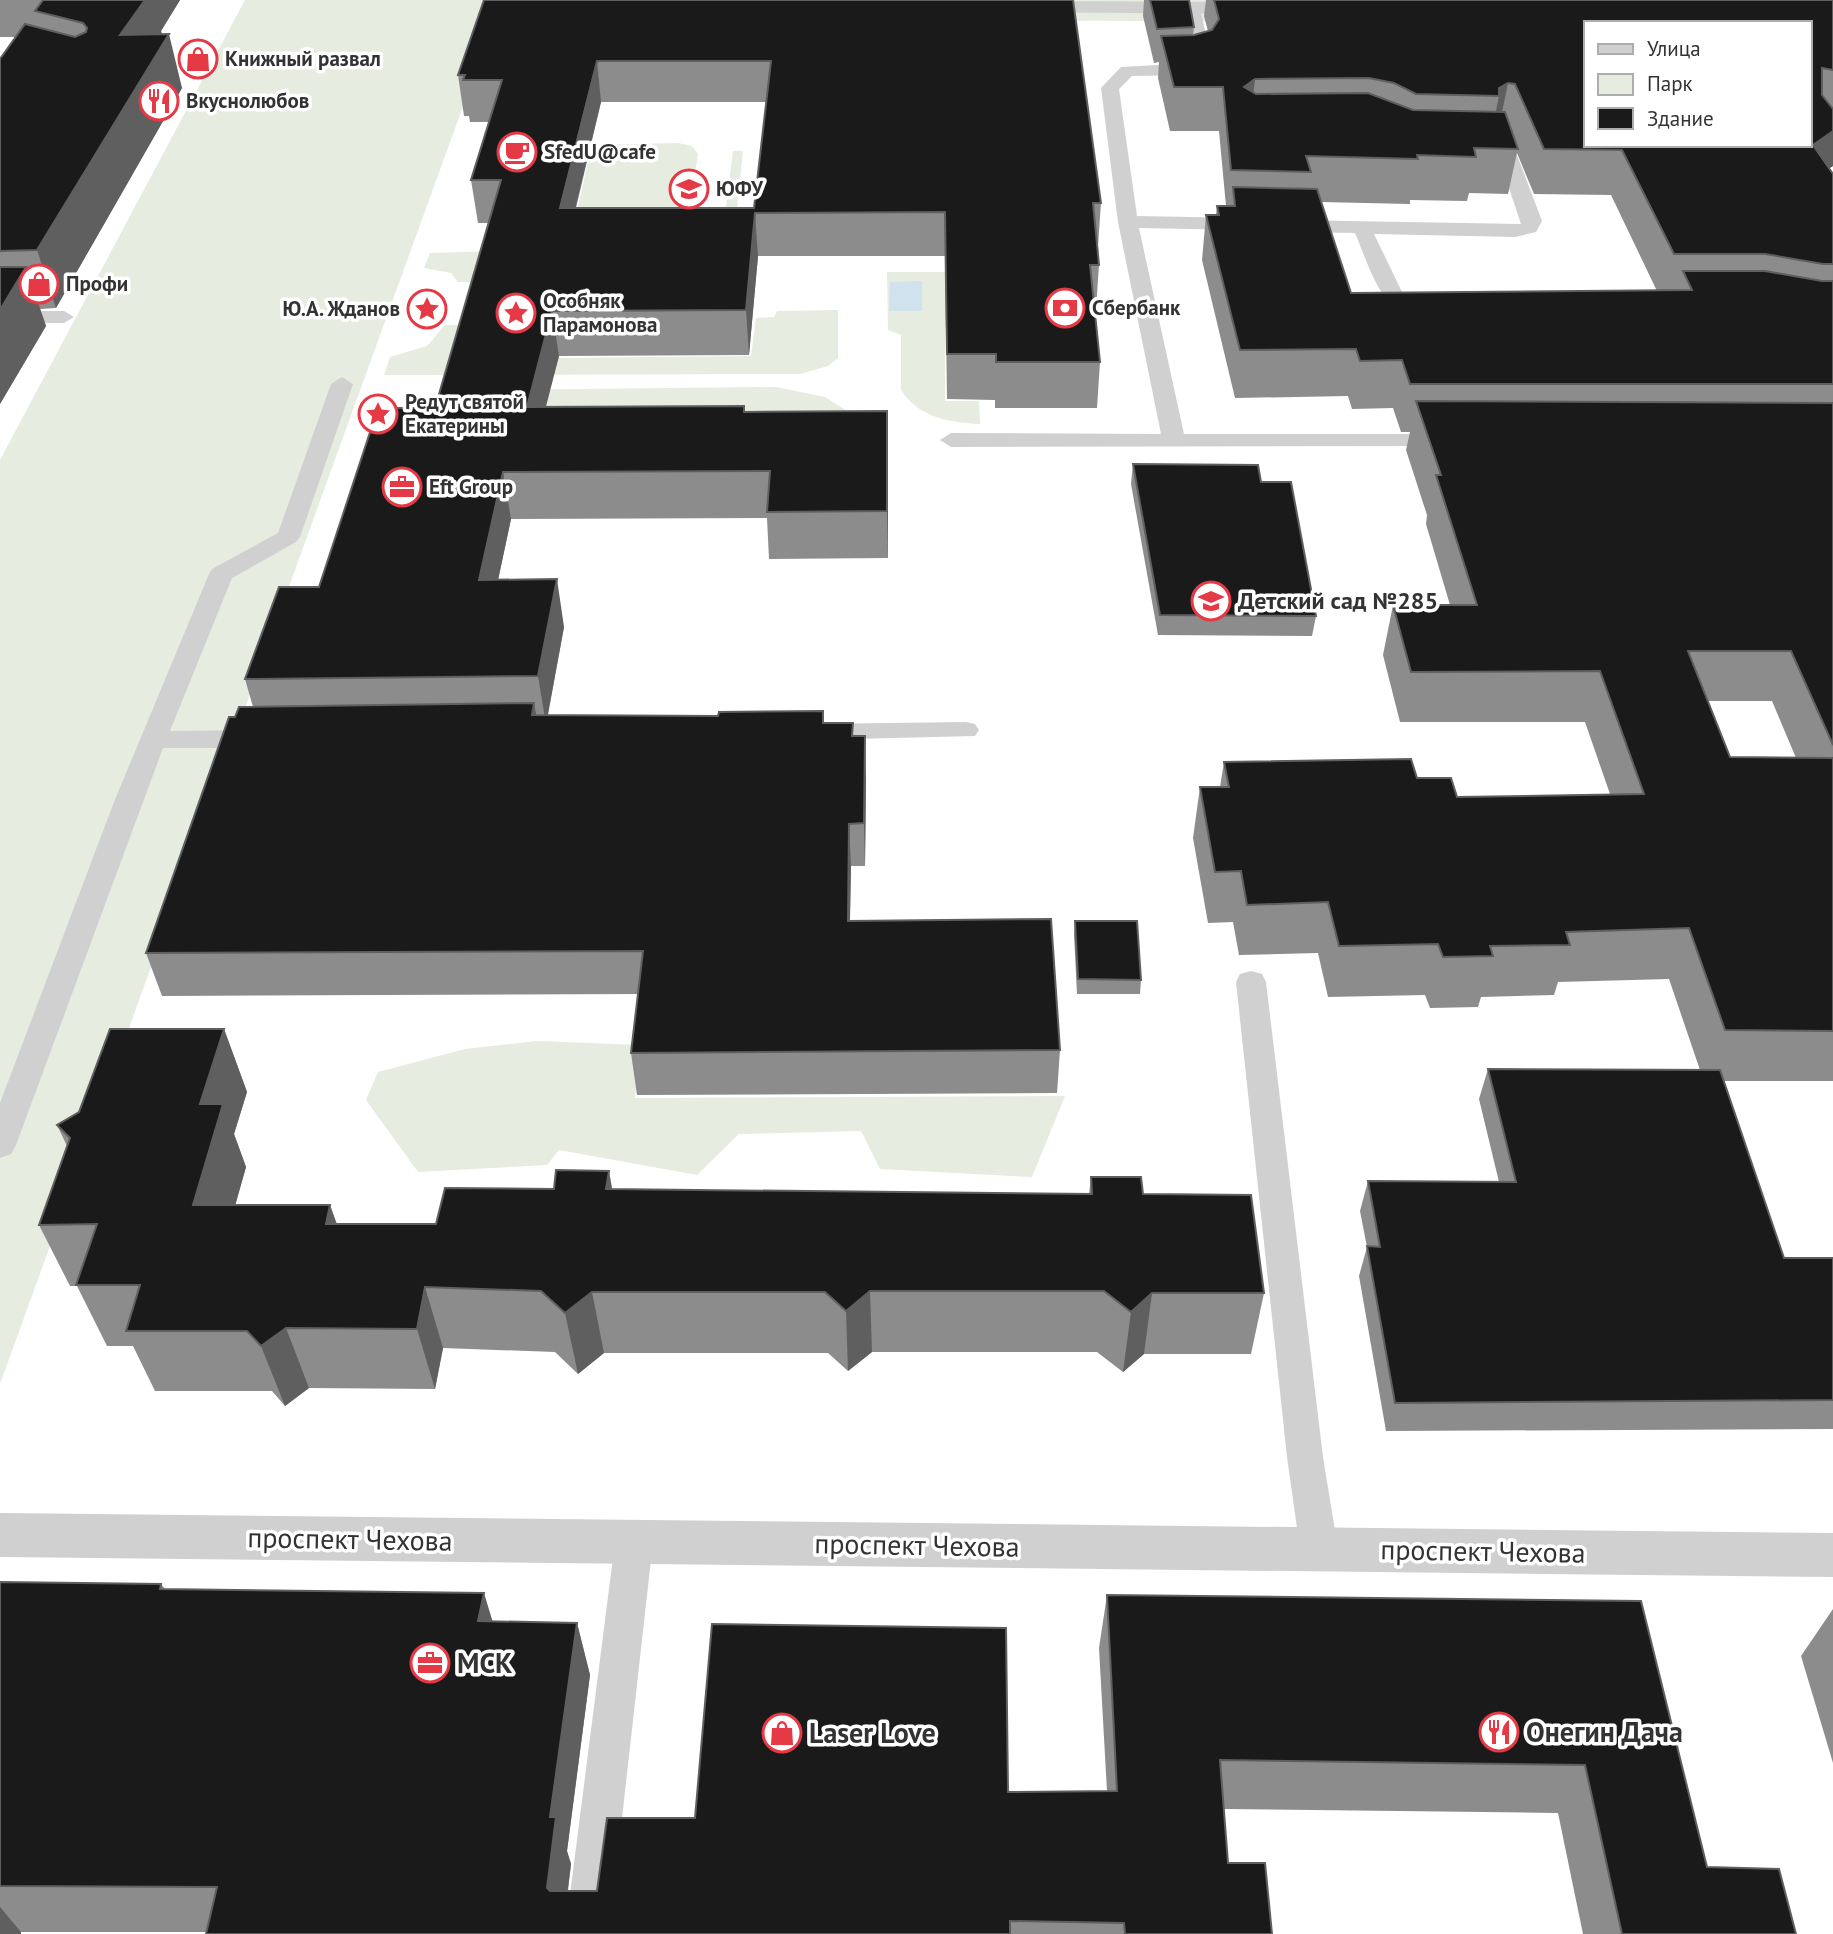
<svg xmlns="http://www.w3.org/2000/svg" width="1833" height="1934" viewBox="0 0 1833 1934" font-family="'PT Sans',sans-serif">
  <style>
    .green { fill: #e6ecdf }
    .water { fill: #cfe2ee }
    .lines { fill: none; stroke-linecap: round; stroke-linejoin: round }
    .service { fill: #d0d0d0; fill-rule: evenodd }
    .minor { fill: #d0d0d0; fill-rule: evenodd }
    .tertiary { fill: #d0d0d0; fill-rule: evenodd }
    .wall { fill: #8c8c8c; fill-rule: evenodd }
    .shaded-wall { fill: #5f5f5f }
    .building { fill: #1a1a1a; stroke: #5f5f5f; stroke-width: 2; fill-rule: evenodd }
    .labels { text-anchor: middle; stroke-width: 7; stroke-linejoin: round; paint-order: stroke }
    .far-poi-label { font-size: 21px; font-weight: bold; fill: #333; stroke: #fff; text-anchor: start }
    .poi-label { font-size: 24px; font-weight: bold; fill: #333; stroke: #fff; text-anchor: start }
    .near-street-label { font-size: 28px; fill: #333; stroke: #fff }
    .near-poi-label { font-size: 28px; font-weight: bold; fill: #333; stroke: #fff; text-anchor: start }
  </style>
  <rect width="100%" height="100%" fill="#fff"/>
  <g class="green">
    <polygon points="245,0 1683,0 1586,23 495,18 0,1384 0,460"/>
    <polygon points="678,143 692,146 698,154 689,210 574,223 592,145"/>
    <polygon points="733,151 743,151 736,218 841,215 724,223"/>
    <polygon points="498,251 503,282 458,282 451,273 424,268 430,253"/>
    <path d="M887 272H948L949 326 945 327V401H979L980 424C950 423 918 417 901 390V335L888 330Z"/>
    <polygon points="838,310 838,358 828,366 800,374 384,375 390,357 427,346 445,325 491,325 469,359 751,356 756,318 774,317 777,311"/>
    <polygon points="776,387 825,397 858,418 471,439 478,390"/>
    <polygon points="538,1041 640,1045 635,1098 1065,1096 1032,1177 880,1169 861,1131 739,1134 697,1175 559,1150 547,1165 418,1172 366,1100 378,1072 465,1049"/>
  </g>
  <polygon class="water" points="922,281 922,311 889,311 890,282"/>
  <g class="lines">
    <g class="service">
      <polygon points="1192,3 1200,8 1212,62 1206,71 1190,75 1132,76 1119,89 1137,216 1245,218 1255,224 1245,230 1139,228 1184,434 1448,434 1456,436 1459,441 1456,446 951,447 940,440 951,433 1161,434 1118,222 1101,88 1121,67 1194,63 1184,8"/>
      <path d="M1500 129 1509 134 1542 221 1536 232 1515 237 1374 234 1404 296 1415 303 1433 307 1436 311 1433 315C1384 328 1370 267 1355 233L1291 232 1281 226 1291 220 1521 224 1491 134Z"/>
      <polygon points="0,311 64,311 74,317 64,323 0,323"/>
      <polygon points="342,377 353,384 300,537 296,542 232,578 170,731 262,730 271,733 275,739 271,745 262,748 163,748 16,1145 11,1154 0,1158 0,1103 114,802 209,574 212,569 278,533 331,384"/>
      <polygon points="966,722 975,724 979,730 975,736 812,740 803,738 799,732 803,726 812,724"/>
      <polygon points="1251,971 1262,974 1266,982 1323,1457 1338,1549 1332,1561 1319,1566 1306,1561 1300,1549 1287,1457 1236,982 1240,974"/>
      <polygon points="634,1525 647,1530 653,1542 609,1934 565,1934 615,1542 621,1530"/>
    </g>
    <polygon class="minor" points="1023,1 1256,2 1267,8 1256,14 1015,12 1012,7 1015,2"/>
    <polygon class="tertiary" points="0,1513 1833,1533 1833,1577 0,1557"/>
  </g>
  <g class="wall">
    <polygon points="0,0 180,0 161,31 182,88 56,308 40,309 46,326 0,404 0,59 16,37 0,37"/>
    <path d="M1073 0 1101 203 1098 246 1099 265 1096 309H1095L1100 362 1097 408H995V400L947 399 945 256H758L749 355 559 356 545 407 744 406 745 412 888 458V558L769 559 767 518 511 519 498 580 564 627 548 715 853 723V736L866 778 865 866H851L850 921 1060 1050 1057 1093 637 1095 631 1053 638 994 162 996 146 953 235 717 253 707 245 679 319 587 435 408 488 223H478L471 180 489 122H470L469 116H464L458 75ZM601 102H766L754 208H576Z"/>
    <path d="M1144 0H1189L1194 27 1193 35 1208 31 1204 16 1206 0H1833V166L1829 168 1833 174V1081H1724L1784 1258H1833V1429L1386 1431 1359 1276 1367 1247 1360 1211 1368 1181 1499 1182 1479 1099 1488 1069 1700 1070 1669 979 1558 982 1554 995 1481 997 1478 1007 1430 1008 1425 995 1328 997 1318 953 1239 955 1233 922 1208 923 1193 838 1200 787H1220L1224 762 1417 778 1457 797 1610 794 1585 722H1400L1383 655 1393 605H1450L1426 524 1427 515 1406 450 1410 432H1401L1393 408 1352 409 1348 396 1235 398 1202 260 1206 215H1216L1217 206H1226L1219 131H1170L1158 78 1159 62 1154 63 1143 16ZM1517 153 1534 194 1611 195 1657 291 1351 293 1321 202 1410 204V200L1467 201 1469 193 1508 194ZM1708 701H1772L1796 758 1730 757Z"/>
    <polygon points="1133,464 1261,482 1316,616 1312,636 1158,635 1131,484"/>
    <polygon points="1075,921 1141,980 1140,994 1077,994 1074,935"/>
    <polygon points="224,1029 247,1092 234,1134 246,1167 235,1205 330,1205 337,1224 436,1224 612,1189 1089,1194 1091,1177 1143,1194 1264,1293 1251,1354 1144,1354 1123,1372 1097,1352 872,1352 848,1371 828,1353 604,1353 578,1374 555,1352 443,1348 435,1389 309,1388 285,1406 272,1391 155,1391 133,1346 107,1346 77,1286 70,1286 39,1225 67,1146 57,1125"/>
    <polygon points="0,1582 161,1584 165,1589 493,1621 577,1623 590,1675 567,1851 571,1864 568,1891 597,1891 695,1818 1008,1792 1107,1791 1099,1648 1107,1595 1641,1601 1707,1867 1796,1934 1583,1934 1558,1813 1224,1809 1228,1863 1272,1934 206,1934 206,1932 21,1932 0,1934"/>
    <polygon points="1833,1609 1833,1763 1801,1656"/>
  </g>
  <g class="shaded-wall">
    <polygon points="140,0 180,0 161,31 164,43 169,34 182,88 56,308 37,250 120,35"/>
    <polygon points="597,61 601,102 565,251 560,208"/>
    <polygon points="1255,79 1250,123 1244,87"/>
    <polygon points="1508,83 1499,127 1492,130 1499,96 1499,88"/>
    <polygon points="1833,131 1833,166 1799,189 1813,145"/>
    <polygon points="755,213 758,256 749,355 746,310"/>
    <polygon points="26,267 46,326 0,404 0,310"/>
    <polygon points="552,311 559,356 534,453 527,407"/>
    <polygon points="887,411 888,458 888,558 887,511"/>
    <polygon points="503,472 511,519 488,627 479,580"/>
    <polygon points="557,579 564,627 546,724 538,676"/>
    <polygon points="534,703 542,746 532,715"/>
    <polygon points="865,736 866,778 865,866 864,823"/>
    <polygon points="849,824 851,866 849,963 848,921"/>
    <polygon points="224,1029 247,1092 234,1134 246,1167 218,1267 193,1205 200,1104"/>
    <polygon points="609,1171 620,1233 606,1189"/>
    <polygon points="330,1205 351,1267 326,1224"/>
    <polygon points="425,1287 443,1348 435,1389 417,1329"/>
    <polygon points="870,1291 872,1352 848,1371 846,1311"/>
    <polygon points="592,1292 604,1353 578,1374 565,1313"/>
    <polygon points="1152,1293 1144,1354 1123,1372 1131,1312"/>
    <polygon points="286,1328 309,1388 285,1406 261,1346"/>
    <polygon points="484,1593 500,1646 478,1621"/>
    <polygon points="577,1623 590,1675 567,1851 571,1864 562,1934 547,1888 550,1817"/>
    <polygon points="0,1907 21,1932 21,1934 0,1934"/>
  </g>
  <g class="building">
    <polygon points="43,0 145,0 120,35 169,34 37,250 0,251 0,59 25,24 75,37 86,32 87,28 83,23 35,11"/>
    <path d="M484 0H1073L1101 203H1093L1099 265H1090L1100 362H996V354H947L945 212 755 213 746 310 552 311 527 407 744 406V412L887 411V511L767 512 770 471 503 472 479 580 557 579 538 676 245 679 279 587H319L378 408H435L501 180H471L502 80H463L465 75H458ZM597 61H771L754 208H560Z"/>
    <polygon points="1150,0 1189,0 1194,27 1157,29"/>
    <path d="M1214 0H1833V70L1822 68V95L1833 109V131L1813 145 1833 174V264H1823L1765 254H1674L1622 150 1544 149 1515 84 1508 83 1499 88V96L1416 94 1394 83 1369 78 1255 79 1244 87 1256 94 1368 93 1413 110 1505 112 1518 149 1474 148 1476 157 1417 155 1418 159 1306 156 1311 172 1231 170 1223 87H1174L1161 36 1194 35 1212 30 1219 19ZM1586 23H1810V145H1586Z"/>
    <polygon points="1233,187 1317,189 1351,293 1692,290 1683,271 1765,271 1822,281 1833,281 1833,384 1410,384 1402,360 1360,361 1356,349 1240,350 1206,215 1219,215 1217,206 1235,206"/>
    <polygon points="0,267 26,267 0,310"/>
    <polygon points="1416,401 1833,403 1833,745 1791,651 1688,651 1730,757 1833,758 1833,1031 1725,1030 1689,928 1566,932 1570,945 1490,946 1493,956 1443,957 1438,944 1339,946 1328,902 1247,905 1241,871 1215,872 1200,787 1229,787 1224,762 1411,759 1417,778 1451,778 1457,797 1644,794 1600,671 1411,672 1393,605 1477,605 1436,475 1441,475"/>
    <polygon points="1133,464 1258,465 1261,482 1291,482 1316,616 1160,615"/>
    <polygon points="534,703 532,715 718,716 719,712 823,711 823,723 853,723 852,736 865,736 864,823 849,824 848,921 1051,919 1060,1050 631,1053 643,951 146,953 229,717 235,717 239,707"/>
    <polygon points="1075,921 1137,921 1141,980 1078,979"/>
    <polygon points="110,1029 224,1029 200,1104 223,1104 193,1205 330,1205 326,1224 436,1224 445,1188 554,1189 556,1170 609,1171 606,1189 1092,1194 1091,1177 1141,1177 1143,1194 1251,1195 1264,1293 1152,1293 1131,1312 1104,1291 870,1291 846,1311 825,1292 592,1292 565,1313 541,1291 425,1287 417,1329 286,1328 261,1346 247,1331 126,1331 140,1285 76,1285 97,1224 39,1225 70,1138 57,1125 79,1112"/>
    <polygon points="1488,1069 1720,1070 1784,1258 1833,1258 1833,1400 1395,1403 1367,1246 1380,1247 1368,1181 1516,1182"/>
    <polygon points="0,1582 161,1584 160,1589 484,1593 478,1621 577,1623 550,1817 556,1817 547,1888 550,1891 597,1891 607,1818 695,1818 712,1624 1006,1628 1008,1792 1117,1791 1107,1595 1641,1601 1707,1867 1779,1869 1796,1934 1622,1934 1585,1765 1220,1760 1228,1863 1265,1863 1272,1934 1125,1934 1124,1923 1010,1921 1010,1934 206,1934 217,1887 0,1886"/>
  </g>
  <defs>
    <symbol id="shop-ring" viewBox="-11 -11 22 22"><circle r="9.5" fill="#fff" stroke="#e63946" stroke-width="1.5"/><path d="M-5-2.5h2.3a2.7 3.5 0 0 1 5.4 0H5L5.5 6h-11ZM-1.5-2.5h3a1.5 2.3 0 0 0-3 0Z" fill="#e63946"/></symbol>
    <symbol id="restaurant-ring" viewBox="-11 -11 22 22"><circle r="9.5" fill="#fff" stroke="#e63946" stroke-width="1.5"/><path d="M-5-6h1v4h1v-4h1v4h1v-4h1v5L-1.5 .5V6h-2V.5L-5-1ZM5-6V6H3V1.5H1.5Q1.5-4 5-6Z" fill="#e63946"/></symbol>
    <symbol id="cafe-ring" viewBox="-11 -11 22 22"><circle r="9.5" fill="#fff" stroke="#e63946" stroke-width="1.5"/><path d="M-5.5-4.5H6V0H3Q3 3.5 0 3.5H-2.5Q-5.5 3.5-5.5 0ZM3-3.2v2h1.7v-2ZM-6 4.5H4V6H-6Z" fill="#e63946"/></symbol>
    <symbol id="university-ring" viewBox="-11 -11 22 22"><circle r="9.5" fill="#fff" stroke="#e63946" stroke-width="1.5"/><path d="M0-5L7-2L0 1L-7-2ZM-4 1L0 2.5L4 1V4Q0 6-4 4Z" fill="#e63946"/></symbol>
    <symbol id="bank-ring" viewBox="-11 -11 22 22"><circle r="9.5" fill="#fff" stroke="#e63946" stroke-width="1.5"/><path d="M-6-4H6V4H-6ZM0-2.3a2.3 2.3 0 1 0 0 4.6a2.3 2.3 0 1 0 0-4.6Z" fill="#e63946"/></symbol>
    <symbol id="sight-ring" viewBox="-11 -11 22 22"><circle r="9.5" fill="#fff" stroke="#e63946" stroke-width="1.5"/><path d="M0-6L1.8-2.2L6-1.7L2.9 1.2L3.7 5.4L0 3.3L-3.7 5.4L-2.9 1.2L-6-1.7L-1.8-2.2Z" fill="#e63946"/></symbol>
    <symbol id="office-ring" viewBox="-11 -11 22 22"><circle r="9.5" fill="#fff" stroke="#e63946" stroke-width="1.5"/><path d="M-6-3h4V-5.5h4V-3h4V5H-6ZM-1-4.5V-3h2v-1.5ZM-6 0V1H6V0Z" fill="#e63946"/></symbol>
    <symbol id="school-ring" viewBox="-11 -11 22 22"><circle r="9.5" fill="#fff" stroke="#e63946" stroke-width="1.5"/><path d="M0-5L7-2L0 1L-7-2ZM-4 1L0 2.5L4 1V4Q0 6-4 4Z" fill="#e63946"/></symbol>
  </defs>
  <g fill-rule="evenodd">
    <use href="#shop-ring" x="176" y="37" width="44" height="44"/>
    <use href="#restaurant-ring" x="137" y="79" width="44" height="44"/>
    <use href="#cafe-ring" x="495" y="130" width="44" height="44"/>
    <use href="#university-ring" x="667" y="167" width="44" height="44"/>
    <use href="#shop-ring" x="17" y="262" width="44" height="44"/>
    <use href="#bank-ring" x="1043" y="286" width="44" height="44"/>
    <use href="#sight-ring" x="405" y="287" width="44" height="44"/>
    <use href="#sight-ring" x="494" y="291" width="44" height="44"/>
    <use href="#sight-ring" x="356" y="392" width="44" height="44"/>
    <use href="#office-ring" x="380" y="465" width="44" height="44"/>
    <use href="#school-ring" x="1189" y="579" width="44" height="44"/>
    <use href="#office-ring" x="408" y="1641" width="44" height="44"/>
    <use href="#restaurant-ring" x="1477" y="1710" width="44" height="44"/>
    <use href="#shop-ring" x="760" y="1711" width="44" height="44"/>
  </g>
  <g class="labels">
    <g class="far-poi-label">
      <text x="225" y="66">Книжный развал</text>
      <text x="186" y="108">Вкуснолюбов</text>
      <text x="544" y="159">SfedU@cafe</text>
      <text x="716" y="196">ЮФУ</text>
      <text x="66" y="291">Профи</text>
      <text x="543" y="308">Особняк<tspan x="543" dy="24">Парамонова</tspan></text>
      <text x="1092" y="315">Сбербанк</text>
      <text x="400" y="316" text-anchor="end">Ю.А. Жданов</text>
      <text x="405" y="409">Редут святой<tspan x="405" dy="24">Екатерины</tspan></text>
      <text x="429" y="494">Eft Group</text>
    </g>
    <g class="poi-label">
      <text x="1238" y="609">Детский сад №285</text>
    </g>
    <g class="near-street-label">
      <text transform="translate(350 1539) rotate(1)" y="10">проспект Чехова</text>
      <text transform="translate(917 1545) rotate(1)" y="10">проспект Чехова</text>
      <text transform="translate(1483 1551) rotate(1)" y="10">проспект Чехова</text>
    </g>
    <g class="near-poi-label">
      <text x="457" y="1673">МСК</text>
      <text x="1526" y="1742">Онегин Дача</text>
      <text x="809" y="1743">Laser Love</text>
    </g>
  </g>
  <rect x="1584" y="21" width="228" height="126" fill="#ffffff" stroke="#adadad" stroke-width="2"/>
  <rect x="1598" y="44" width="35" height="10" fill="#d0d0d0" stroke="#adadad" stroke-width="2"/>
  <text x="1647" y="56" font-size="21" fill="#333333">Улица</text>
  <rect x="1598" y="74" width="35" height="21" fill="#e6ecdf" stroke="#adadad" stroke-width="2"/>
  <text x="1647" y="91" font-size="21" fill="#333333">Парк</text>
  <rect x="1598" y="108" width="35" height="21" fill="#1a1a1a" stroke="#adadad" stroke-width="2"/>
  <text x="1647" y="126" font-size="21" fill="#333333">Здание</text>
</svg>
